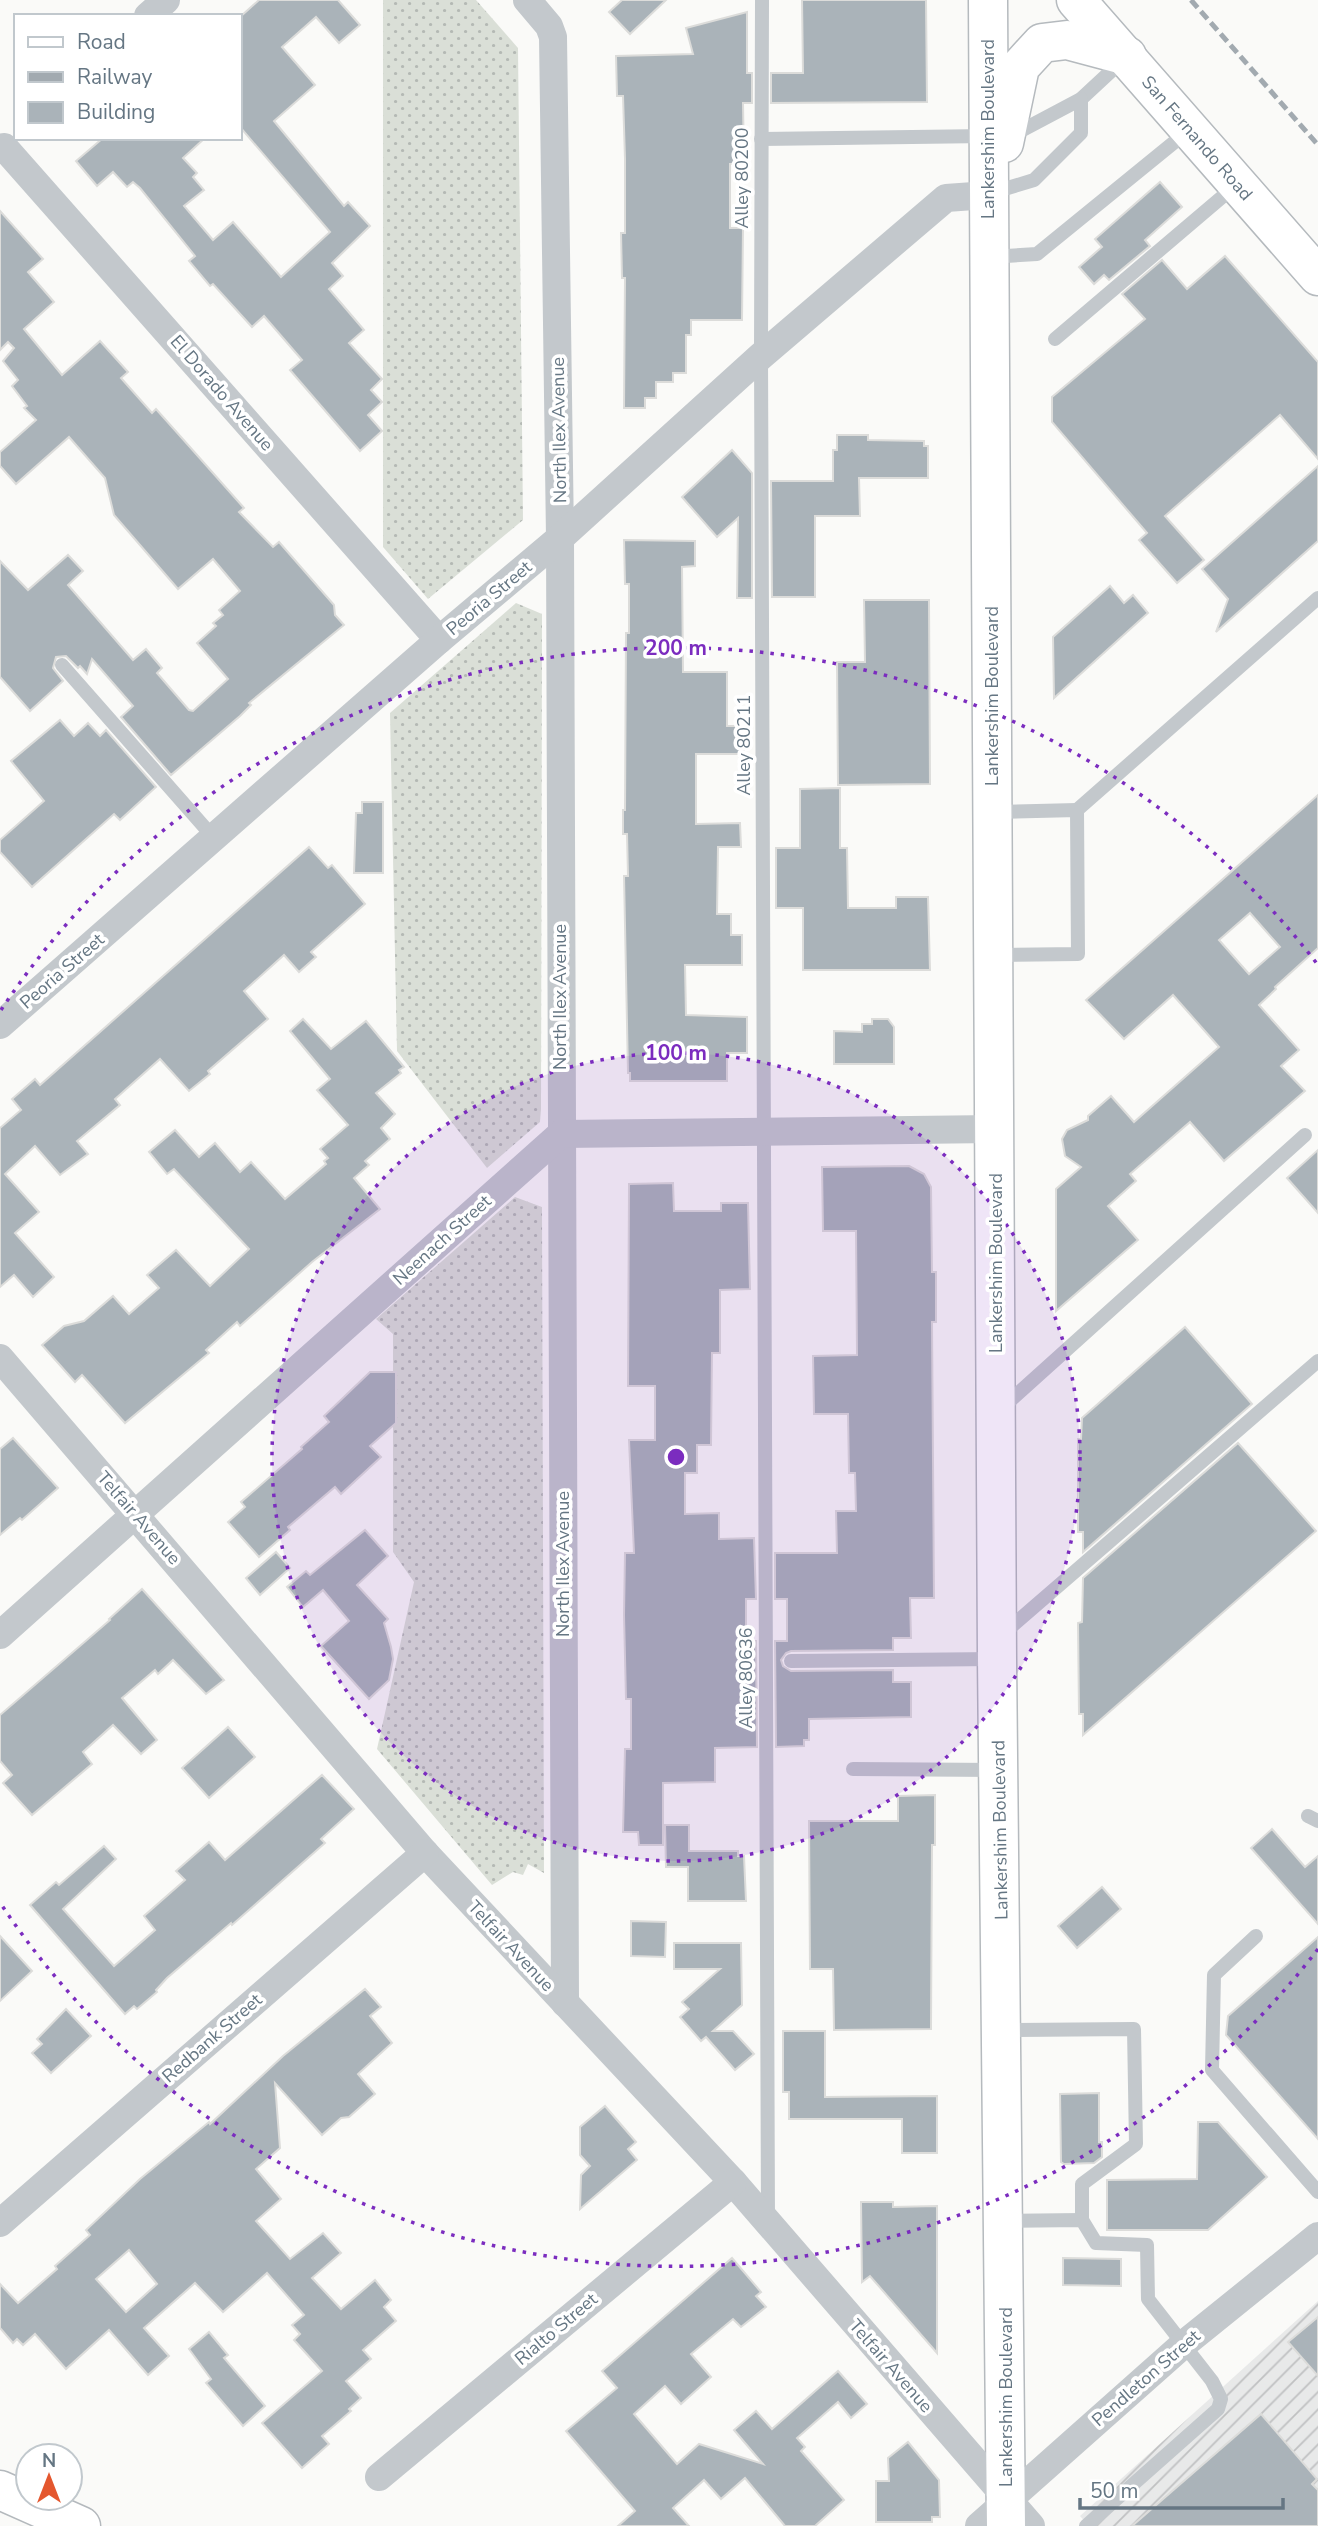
<svg xmlns="http://www.w3.org/2000/svg" width="1318" height="2526" viewBox="0 0 1318 2526" font-family="'Nunito Sans',sans-serif">
  <style>
    .industrial { fill: url(#industrial-furrows) }
    .grass { fill: url(#grass-dots) }
    .building { fill: #aab3b9; stroke: #dcdcda; stroke-width: 2; fill-rule: evenodd }
    .lines { fill: none; stroke-linecap: round; stroke-linejoin: round }
    .primary-casing { stroke: #b5babe; stroke-width: 41 }
    .motorway-casing { stroke: #b4b9bd; stroke-width: 41 }
    .service { stroke: #c3c8cc; stroke-width: 14 }
    .minor { stroke: #c3c8cc; stroke-width: 28 }
    .primary { stroke: #fff; stroke-width: 38 }
    .motorway { stroke: #fff; stroke-width: 38 }
    .rail { stroke: #a2aab0; stroke-width: 5; stroke-dasharray: 10 5; stroke-linecap: butt }
    .ring { fill: none; stroke: #7b2cbf; stroke-width: 3.5; stroke-dasharray: 3.5 7 }
    .labels { text-anchor: middle; stroke-width: 7; stroke-linejoin: round; paint-order: stroke }
    .street-label { font-size: 18px; fill: #657683; stroke: #fff }
    .centre { fill: #7b2cbf; stroke: #fff; stroke-width: 3.5 }
    .ring-label { font-size: 21px; text-anchor: middle; font-weight: bold; fill: #7b2cbf; stroke: #fff; stroke-width: 7; stroke-linejoin: round; paint-order: stroke }
  </style>
  <defs>
    <pattern id="industrial-furrows" width="10" height="10" patternUnits="userSpaceOnUse" patternTransform="scale(1.75)"><rect width="10" height="10" fill="#e8e9e9"/><path d="M-1 1l2-2M0 10L10 0M9 11l2-2" fill="none" stroke="#c0c1c2"/></pattern>
    <pattern id="grass-dots" width="8" height="8" patternUnits="userSpaceOnUse" patternTransform="scale(1.75)"><rect width="8" height="8" fill="#dadfd7"/><path d="M2 2h.1M6 6h.1" fill="none" stroke="#b4b9b4" stroke-width="1.8" stroke-linecap="round"/></pattern>
  </defs>
  <rect width="100%" height="100%" fill="#fafaf8"/>
  <polygon class="industrial" points="1318,2301 1318,2526 1089,2526 1080,2516"/>
  <g class="grass">
    <polygon points="383,0 476,0 518,48 523,520 428,599 383,547"/>
    <polygon points="516,603 542,614 541,1109 540,1122 487,1168 397,1051 390,713"/>
    <polygon points="515,1197 542,1207 544,1873 528,1864 523,1875 513,1872 492,1885 377,1749 414,1582 393,1552 393,1334 376,1319"/>
  </g>
  <g class="building">
    <polygon points="259,0 338,0 360,25 339,43 316,17 282,47 315,85 274,121 344,206 348,202 370,226 332,263 343,276 329,289 364,330 349,343 382,379 371,390 382,402 368,415 382,431 360,451 290,370 302,360 264,316 252,327 213,284 210,286 189,261 195,256 140,188 133,182 127,187 113,172 97,186 76,161 103,138 205,138 183,158 197,173 193,177 204,190 184,206 213,240 233,222 281,277 330,232 240,127 240,17"/>
    <polygon points="622,0 666,0 630,34 609,12"/>
    <polygon points="802,0 926,0 927,102 771,103 771,73 803,73"/>
    <polygon points="747,12 747,73 752,73 752,103 743,103 744,164 730,164 730,228 743,228 742,320 691,320 691,335 686,335 686,373 673,373 673,382 656,382 656,398 645,398 645,408 624,408 625,278 622,278 621,233 625,233 625,159 623,96 617,96 616,56 693,54 686,28"/>
    <polygon points="1160,182 1182,207 1145,240 1150,246 1109,280 1104,275 1094,284 1079,267 1102,247 1095,239"/>
    <polygon points="0,211 43,259 28,272 54,302 24,329 62,375 100,341 128,372 121,378 152,413 156,409 189,446 244,508 239,512 273,547 279,542 334,605 335,615 344,625 249,703 251,705 240,716 171,775 121,717 133,706 92,659 87,674 80,666 78,668 66,656 56,657 53,668 63,681 30,711 0,677 0,561 28,590 68,555 83,571 68,585 133,660 146,649 162,668 157,673 189,710 193,711 228,679 197,643 216,626 213,623 223,615 219,610 240,591 213,559 178,589 114,515 105,478 69,437 16,484 0,466 0,452 36,420 24,408 27,406 12,386 18,380 3,361 14,348 8,342 0,350"/>
    <polygon points="1225,256 1318,362 1318,459 1280,415 1165,516 1204,560 1177,583 1139,540 1147,533 1052,422 1052,397 1145,319 1122,294 1162,260 1187,289"/>
    <polygon points="837,435 868,435 868,440 924,441 924,446 928,446 928,478 859,478 860,516 815,516 815,597 772,597 771,481 833,481 833,450 837,450"/>
    <polygon points="732,450 752,473 752,598 737,598 738,518 717,537 682,497"/>
    <polygon points="1318,466 1318,541 1216,632 1228,599 1202,569"/>
    <polygon points="624,540 695,541 695,566 682,567 683,672 727,672 727,726 744,726 744,754 696,754 696,824 740,823 741,847 718,847 717,914 731,914 731,935 742,935 742,965 685,965 686,1015 747,1017 747,1053 727,1053 727,1081 630,1081 630,1073 628,1073 624,876 628,876 627,834 623,834 623,810 625,810 626,633 629,633 629,584 625,584"/>
    <polygon points="1110,586 1124,603 1133,595 1148,613 1054,698 1053,637"/>
    <polygon points="864,600 929,600 930,784 838,785 837,662 865,662"/>
    <polygon points="60,720 74,736 88,723 100,736 106,730 156,787 120,820 114,814 32,887 0,852 0,840 44,801 11,761"/>
    <polygon points="840,788 840,848 847,848 848,908 896,908 896,897 928,897 930,970 803,970 803,908 776,908 776,848 800,848 800,789"/>
    <path d="M1318 795V948L1275 987 1276 989 1259 1005 1299 1050 1281 1066 1305 1091 1224 1161 1190 1122 1130 1174 1136 1181 1108 1206 1138 1240 1056 1311V1189L1081 1167 1065 1156 1062 1139 1067 1130 1088 1120V1116L1111 1096 1134 1122 1219 1047 1173 995 1124 1039 1086 1000ZM1250 913 1280 947 1249 974 1219 940Z"/>
    <polygon points="362,802 383,802 383,873 354,873 356,813 362,813"/>
    <polygon points="309,847 328,868 332,865 365,904 311,952 316,957 299,972 284,955 244,991 268,1019 208,1071 210,1074 189,1091 160,1059 115,1099 120,1105 77,1141 88,1154 60,1175 35,1146 5,1174 39,1212 15,1233 54,1277 33,1297 14,1275 0,1287 0,1128 21,1110 12,1099 35,1079 40,1085"/>
    <polygon points="303,1019 331,1049 366,1021 404,1067 399,1070 401,1073 376,1093 395,1114 381,1128 390,1139 365,1161 369,1165 354,1178 380,1209 312,1262 240,1326 237,1322 206,1350 209,1353 125,1423 82,1375 75,1382 42,1345 64,1326 84,1321 113,1296 129,1314 159,1288 147,1275 176,1250 210,1286 249,1249 174,1169 167,1174 149,1152 175,1130 199,1157 215,1143 240,1172 251,1162 285,1199 326,1164 324,1161 328,1158 320,1149 348,1125 317,1090 330,1079 290,1031"/>
    <polygon points="872,1019 888,1019 894,1027 894,1064 834,1064 834,1031 862,1032 862,1024 872,1024"/>
    <polygon points="1318,1150 1318,1213 1287,1178"/>
    <polygon points="909,1166 924,1174 931,1187 932,1272 936,1272 936,1322 932,1322 934,1598 910,1598 911,1638 893,1638 893,1650 791,1651 786,1653 781,1660 783,1666 791,1671 893,1670 893,1682 911,1682 911,1717 809,1719 809,1740 804,1740 804,1746 776,1747 775,1641 787,1641 787,1599 775,1599 775,1553 837,1553 836,1511 856,1511 855,1473 849,1473 848,1414 814,1414 813,1356 857,1355 856,1231 823,1231 822,1167"/>
    <polygon points="673,1183 674,1211 721,1211 721,1203 748,1203 750,1289 720,1290 720,1353 712,1353 711,1445 697,1445 697,1473 685,1473 685,1514 719,1513 719,1539 754,1538 756,1599 746,1599 746,1641 756,1641 757,1747 715,1748 715,1782 663,1783 663,1845 639,1845 638,1832 623,1832 625,1749 631,1749 631,1699 626,1699 624,1615 625,1553 634,1553 629,1440 655,1440 655,1386 628,1386 629,1184"/>
    <polygon points="1185,1327 1252,1404 1083,1552 1083,1532 1078,1532 1078,1439 1081,1439 1082,1418"/>
    <polygon points="370,1372 396,1372 396,1423 370,1446 381,1457 341,1494 335,1487 288,1527 290,1530 259,1557 228,1522 245,1507 241,1502 302,1449 301,1447 329,1422 324,1416"/>
    <polygon points="13,1438 58,1488 22,1520 20,1518 0,1535 0,1449"/>
    <polygon points="1238,1443 1316,1531 1083,1735 1083,1714 1079,1714 1078,1623 1082,1622 1083,1578"/>
    <polygon points="365,1530 388,1556 357,1585 388,1619 384,1623 391,1647 393,1659 389,1680 369,1699 321,1646 349,1621 323,1590 303,1607 287,1587 306,1571 310,1575"/>
    <polygon points="276,1552 290,1568 260,1595 246,1578"/>
    <polygon points="142,1589 224,1680 206,1694 173,1660 158,1674 155,1670 122,1698 157,1740 141,1754 113,1725 83,1752 92,1764 32,1815 3,1783 12,1775 0,1761 0,1715 110,1620 109,1619"/>
    <polygon points="228,1727 255,1757 209,1798 182,1768"/>
    <polygon points="322,1775 354,1809 321,1839 325,1843 232,1925 231,1923 167,1978 156,1990 157,1992 137,2009 134,2006 125,2014 30,1905 56,1882 59,1885 104,1846 116,1859 63,1909 114,1966 155,1930 144,1916 185,1880 176,1871 209,1842 225,1860"/>
    <polygon points="935,1795 935,1845 932,1845 931,2029 834,2030 833,1969 810,1969 809,1821 898,1821 898,1796"/>
    <polygon points="665,1825 689,1825 689,1851 738,1851 738,1856 744,1856 746,1901 688,1901 688,1867 666,1867"/>
    <polygon points="1272,1829 1305,1867 1318,1856 1318,1924 1251,1848"/>
    <polygon points="1102,1887 1121,1909 1077,1948 1058,1926"/>
    <polygon points="631,1921 666,1922 665,1957 631,1956"/>
    <polygon points="0,1936 32,1971 0,2001"/>
    <polygon points="1318,1937 1318,2139 1226,2035 1228,2016"/>
    <polygon points="674,1943 741,1943 742,2005 713,2031 733,2031 754,2054 735,2070 706,2037 701,2041 680,2017 689,2009 682,2002 720,1969 674,1969"/>
    <path d="M365 1989 381 2007 370 2016 392 2043 358 2074 375 2094 349 2117 341 2118 322 2135 275 2083 280 2148 256 2169 281 2199 256 2221 290 2259 323 2233 341 2253 312 2278 341 2309 375 2280 391 2300 384 2307 396 2321 363 2350 371 2359 346 2381 361 2398 349 2409 351 2411 322 2436 329 2444 302 2468 262 2423 322 2371 294 2340 300 2334 292 2325 304 2315 267 2273 223 2312 195 2283 144 2328 169 2356 148 2375 109 2330 66 2369 35 2334 23 2345 17 2339 13 2343 0 2328V2284L18 2303 57 2269 55 2266 90 2235 86 2230 140 2179 209 2122 210 2124 283 2056ZM129 2250 157 2284 126 2312 96 2279Z"/>
    <polygon points="66,2009 91,2036 51,2073 32,2053 42,2044 37,2039"/>
    <polygon points="783,2031 825,2031 825,2097 937,2096 937,2153 902,2153 902,2119 789,2119 789,2092 783,2092"/>
    <polygon points="1099,2093 1099,2142 1102,2142 1102,2157 1094,2163 1064,2164 1061,2162 1060,2094"/>
    <polygon points="605,2106 636,2142 628,2149 637,2160 580,2209 581,2175 590,2166 580,2155 580,2127"/>
    <polygon points="1198,2122 1218,2122 1267,2177 1208,2230 1107,2230 1107,2180 1197,2179"/>
    <polygon points="861,2202 893,2202 893,2207 937,2206 937,2353 870,2276 862,2282"/>
    <polygon points="732,2258 761,2292 756,2296 766,2307 741,2327 733,2319 691,2354 711,2377 681,2404 665,2386 634,2414 677,2464 699,2444 763,2464 734,2430 756,2411 772,2429 838,2371 867,2404 851,2418 838,2402 797,2438 805,2447 801,2451 844,2500 815,2526 785,2526 745,2478 721,2499 704,2480 673,2508 689,2526 618,2526 635,2511 566,2431 617,2388 602,2371"/>
    <polygon points="1063,2258 1121,2259 1121,2286 1063,2285"/>
    <polygon points="1318,2317 1318,2376 1288,2342"/>
    <polygon points="209,2332 228,2355 224,2358 265,2406 243,2426 206,2383 211,2379 189,2349"/>
    <polygon points="1261,2414 1317,2479 1312,2484 1318,2490 1318,2526 1132,2526"/>
    <polygon points="908,2442 939,2480 940,2517 932,2517 932,2522 876,2522 876,2481 889,2481 888,2458"/>
  </g>
  <g class="lines">
    <defs>
      <g id="primary">
        <polyline points="988,0 997,1659 1006,2526"/>
        <polyline points="1076,0 1318,276"/>
        <polyline points="1004,143 1020,67 1042,43 1067,40 1127,56"/>
      </g>
      <polyline id="motorway" points="0,2490 81,2526"/>
    </defs>
    <use href="#primary" class="primary-casing"/>
    <use href="#motorway" class="motorway-casing"/>
    <g class="service">
      <polyline points="762,0 761,356 768,2218"/>
      <polyline points="1013,135 1081,99 1123,60"/>
      <polyline points="761,139 987,136"/>
      <polyline points="991,193 1034,180 1081,133 1081,99"/>
      <polyline points="990,257 1037,254 1188,131"/>
      <polyline points="1055,339 1235,186"/>
      <polyline points="62,665 214,838"/>
      <polyline points="1077,810 1318,598"/>
      <polyline points="994,955 1078,954 1077,810 994,812"/>
      <polyline points="1003,1407 1305,1135"/>
      <polyline points="1004,1633 1318,1361"/>
      <polyline points="791,1661 996,1659"/>
      <polyline points="853,1769 997,1770"/>
      <polyline points="1308,1816 1318,1821"/>
      <polyline points="1256,1936 1214,1975 1212,2070 1318,2192"/>
      <polyline points="1003,2030 1134,2029 1136,2144 1082,2184 1082,2220"/>
      <polyline points="1006,2221 1082,2220 1096,2243 1147,2245 1148,2299 1212,2381 1221,2399 1218,2409 1086,2526"/>
    </g>
    <g class="minor">
      <polyline points="527,0 549,26 553,37 560,538 565,2003"/>
      <polyline points="148,16 166,0"/>
      <polyline points="4,147 439,640"/>
      <polyline points="0,1025 439,640 560,538 761,356 946,198 988,195"/>
      <polyline points="0,1358 425,1853 733,2182 1031,2526"/>
      <polyline points="0,1635 561,1134 995,1129"/>
      <polyline points="0,2223 425,1853"/>
      <polyline points="379,2477 733,2182"/>
      <polyline points="979,2526 1184,2344 1318,2236"/>
    </g>
    <use href="#primary" class="primary"/>
    <use href="#motorway" class="motorway"/>
    <polyline class="rail" points="1191,0 1318,145"/>
  </g>
  <circle cx="676" cy="1457" r="404" fill="#7b2cbf" fill-opacity=".12"/>
  <g class="ring">
    <circle cx="676" cy="1457" r="404"/>
    <path d="M1318 1949A809 809 0 0 1 1 1904M1 1010A809 809 0 0 1 1318 965"/>
  </g>
  <g class="labels">
    <g class="street-label">
      <text transform="translate(988 129) rotate(-90)" y="6">Lankershim Boulevard</text>
      <text transform="translate(1197 138) rotate(49)" y="6">San Fernando Road</text>
      <text transform="translate(742 178) rotate(-90)" y="6">Alley 80200</text>
      <text transform="translate(222 393) rotate(49)" y="6">El Dorado Avenue</text>
      <text transform="translate(559 430) rotate(-91)" y="6">North Ilex Avenue</text>
      <text transform="translate(489 598) rotate(-40)" y="6">Peoria Street</text>
      <text transform="translate(992 696) rotate(-90)" y="6">Lankershim Boulevard</text>
      <text transform="translate(744 745) rotate(-90)" y="6">Alley 80211</text>
      <text transform="translate(62 971) rotate(-41)" y="6">Peoria Street</text>
      <text transform="translate(560 997) rotate(-90)" y="6">North Ilex Avenue</text>
      <text transform="translate(442 1240) rotate(-42)" y="6">Neenach Street</text>
      <text transform="translate(996 1263) rotate(-90)" y="6">Lankershim Boulevard</text>
      <text transform="translate(139 1518) rotate(49)" y="6">Telfair Avenue</text>
      <text transform="translate(563 1564) rotate(-90)" y="6">North Ilex Avenue</text>
      <text transform="translate(746 1678) rotate(-90)" y="6">Alley 80636</text>
      <text transform="translate(1000 1830) rotate(-91)" y="6">Lankershim Boulevard</text>
      <text transform="translate(511 1946) rotate(47)" y="6">Telfair Avenue</text>
      <text transform="translate(212 2038) rotate(-41)" y="6">Redbank Street</text>
      <text transform="translate(556 2329) rotate(-40)" y="6">Rialto Street</text>
      <text transform="translate(891 2366) rotate(49)" y="6">Telfair Avenue</text>
      <text transform="translate(1146 2378) rotate(-41)" y="6">Pendleton Street</text>
      <text transform="translate(1006 2397) rotate(-90)" y="6">Lankershim Boulevard</text>
    </g>
  </g>
  <circle cx="676" cy="1457" r="10" class="centre"/>
  <g class="ring-label">
    <text x="676" y="655">200 m</text>
    <text x="676" y="1060">100 m</text>
  </g>
  <rect x="14" y="14" width="228" height="126" fill="#ffffff" stroke="#c1c8cd" stroke-width="2"/>
  <rect x="28" y="37" width="35" height="10" fill="#ffffff" stroke="#c1c8cd" stroke-width="2"/>
  <text x="77" y="49" font-size="21" fill="#657683">Road</text>
  <rect x="28" y="72" width="35" height="10" fill="#a2aab0" stroke="#c1c8cd" stroke-width="2"/>
  <text x="77" y="84" font-size="21" fill="#657683">Railway</text>
  <rect x="28" y="102" width="35" height="21" fill="#aab3b9" stroke="#c1c8cd" stroke-width="2"/>
  <text x="77" y="119" font-size="21" fill="#657683">Building</text>
  <g transform="translate(49 2477)"><circle r="33" fill="#ffffff" stroke="#c1c8cd" stroke-width="2"/>
  <path d="M0-5L12 26L0 18L-12 26Z" fill="#e4572e"/>
  <text y="-10" font-size="19" font-weight="bold" text-anchor="middle" fill="#657683">N</text>
  </g>
  <path d="M1080 2498v10h203v-10" fill="none" stroke="#657683" stroke-width="3.5"/>
  <text x="1090" y="2498" font-size="21" fill="#657683" stroke="#ffffff" stroke-width="5" paint-order="stroke">50 m</text>
</svg>
